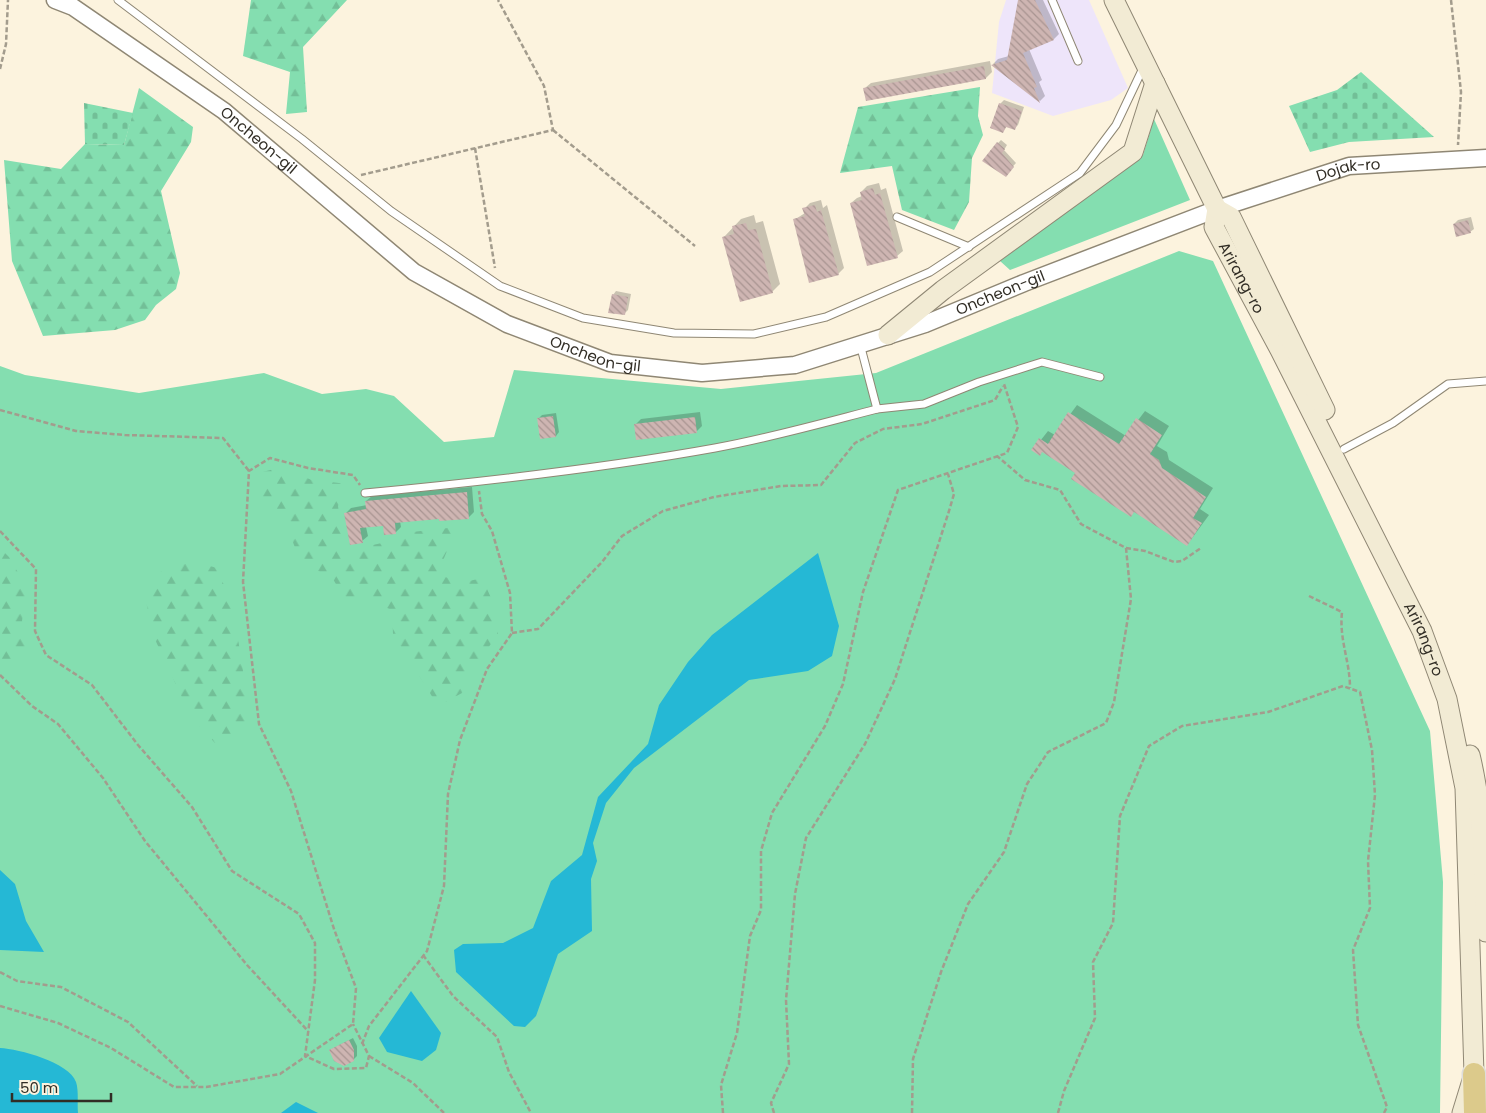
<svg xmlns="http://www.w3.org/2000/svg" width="1486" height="1113" viewBox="0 0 1486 1113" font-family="Poppins,sans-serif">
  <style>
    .industrial { fill: #eee5fa }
    .grass { fill: #84deb0 }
    .forest { fill: url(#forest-firs) }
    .cemetery { fill: url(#cemetery-stones) }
    .water { fill: #25b8d5 }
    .shadow { fill: #0003 }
    .building { fill: url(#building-back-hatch) }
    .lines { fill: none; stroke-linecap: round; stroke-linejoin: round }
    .service-casing { stroke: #8f8774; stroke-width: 9 }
    .tertiary-casing { stroke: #8f8774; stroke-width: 19 }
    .secondary-casing { stroke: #8f8774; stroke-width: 21 }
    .trunk-casing { stroke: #dedddc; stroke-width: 25 }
    .path { stroke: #a39c8d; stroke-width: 2.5; stroke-dasharray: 5 2.5; stroke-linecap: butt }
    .service { stroke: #fff; stroke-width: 7 }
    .tertiary { stroke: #fff; stroke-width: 16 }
    .secondary { stroke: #f2ebd4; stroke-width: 19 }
    .trunk { stroke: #dcca8b; stroke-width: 22 }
    .labels { text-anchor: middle; stroke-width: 4.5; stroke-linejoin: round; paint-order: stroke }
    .street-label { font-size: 15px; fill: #312d25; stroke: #fcf3de }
  </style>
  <defs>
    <pattern id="forest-firs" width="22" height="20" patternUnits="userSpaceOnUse" patternTransform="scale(1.25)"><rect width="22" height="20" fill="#84deb0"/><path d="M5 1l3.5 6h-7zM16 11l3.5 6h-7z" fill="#72bf97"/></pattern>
    <pattern id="cemetery-stones" width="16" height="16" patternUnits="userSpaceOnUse" patternTransform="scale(1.25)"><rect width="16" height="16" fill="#84deb0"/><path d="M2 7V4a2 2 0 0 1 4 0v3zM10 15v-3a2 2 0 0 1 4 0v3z" fill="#72bf97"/></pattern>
    <pattern id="building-back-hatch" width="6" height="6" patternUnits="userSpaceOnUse" patternTransform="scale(1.25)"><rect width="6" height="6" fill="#ceb5b2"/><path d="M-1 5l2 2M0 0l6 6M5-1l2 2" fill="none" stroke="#a89491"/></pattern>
  </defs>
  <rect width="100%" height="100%" fill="#fcf3de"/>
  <polygon class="industrial" points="1006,0 1089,0 1128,88 1111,100 1053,116 992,93 999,22"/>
  <g class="grass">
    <polygon points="1154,119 1190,200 1010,270 1000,261 1143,155"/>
    <polygon points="1179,251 1213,261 1430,731 1443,882 1440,1113 0,1113 0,366 25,375 139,393 264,373 322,394 366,389 394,396 444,442 494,437 514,370 721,389 876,373"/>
  </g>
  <g class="forest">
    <polygon points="251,0 347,0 303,47 307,112 286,114 290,72 243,56"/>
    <polygon points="980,87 978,116 983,135 972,158 969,202 954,230 902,210 892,166 840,173 858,107"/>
    <polygon points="139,88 193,127 191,142 161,191 180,273 176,289 156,305 145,320 115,330 43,336 12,261 4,160 61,169 85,144 124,145"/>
    <polygon points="279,468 312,480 348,484 338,506 344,551 401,539 412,532 457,527 437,575 465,582 482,578 492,600 498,634 468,676 462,693 438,706 393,634 392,610 360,597 344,598 333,579 300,561 285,521 264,510 258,488 262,472"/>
    <polygon points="0,548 9,557 27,588 22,621 30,656 9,668 0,661"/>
    <polygon points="192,561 217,568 232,605 240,651 249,711 245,734 233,733 215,743 191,717 152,633 146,601 160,572"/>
  </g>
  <g class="cemetery">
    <polygon points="1361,72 1434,137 1349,142 1310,152 1289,106 1337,90"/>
    <polygon points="84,103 133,113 124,145 85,144"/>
  </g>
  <g class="water">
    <polygon points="818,553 839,626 832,656 808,671 749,680 634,768 606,803 593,843 597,861 591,879 592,931 558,954 536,1016 525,1027 514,1026 456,972 454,950 463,944 503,943 533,928 551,881 582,855 598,797 648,744 659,705 688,662 712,635"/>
    <polygon points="0,870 15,884 26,921 44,952 0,950"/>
    <polygon points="411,991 441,1033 436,1050 422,1061 387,1052 379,1038"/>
    <path d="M0 1048C19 1049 69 1062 76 1082 79 1091 77 1104 78 1113H0Z"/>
    <polygon points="296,1102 318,1113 281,1113"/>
  </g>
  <g class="shadow">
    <polygon points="1019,0 1043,0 1059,34 1054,39 1029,49 1042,80 1039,82 1045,96 1040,101 993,64 998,59 1009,56"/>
    <polygon points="990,61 992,72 986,78 865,88 871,83"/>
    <polygon points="1004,100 1024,107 1018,125 1014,129 1007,126 1003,131 1000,104"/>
    <polygon points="1001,140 1007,145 1004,150 1016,163 1005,175 998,143"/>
    <polygon points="879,183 881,190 886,188 903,251 897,256 851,203 857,198 862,196 861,192 867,186"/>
    <polygon points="821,200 823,208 827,205 844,268 838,274 794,220 805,213 804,209 810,203"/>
    <polygon points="754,215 756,223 763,221 780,284 772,292 724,237 741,219"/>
    <polygon points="1471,217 1474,229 1470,232 1454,224 1458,220"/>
    <polygon points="616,291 631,294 628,310 624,314 613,295"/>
    <polygon points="1077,405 1126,436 1145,411 1169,426 1157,446 1167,452 1169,460 1213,488 1200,509 1209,515 1187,545 1043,451 1040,454 1033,450 1048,431 1055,435"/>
    <polygon points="700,412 702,426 696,432 635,425 641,419"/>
    <polygon points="556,413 559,432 556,436 538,419 542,415"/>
    <polygon points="472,487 474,512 468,518 440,518 400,521 401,527 395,533 384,525 366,527 368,536 362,541 345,514 351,508 367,505 366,501 372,496"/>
    <polygon points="353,1038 357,1046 357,1056 353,1060 330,1050"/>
  </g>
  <g class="building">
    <polygon points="1018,0 1035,0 1054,40 1023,53 1037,87 1034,88 1040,103 991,65 1007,60"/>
    <polygon points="984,66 986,79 866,101 863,88"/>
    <polygon points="999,103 1022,111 1015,130 1006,127 1003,133 990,128"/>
    <polygon points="997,142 1005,149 1002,153 1014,167 1006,177 982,161"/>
    <polygon points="873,188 875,195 880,193 898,258 867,266 850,203 862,200 860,192"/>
    <polygon points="815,205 817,212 821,210 839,275 809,283 793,219 805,216 802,208"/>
    <polygon points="1468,220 1471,233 1456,237 1453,224"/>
    <polygon points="746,223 748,230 756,229 773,293 740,302 722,237 734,234 732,226"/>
    <polygon points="612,294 628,297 625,315 608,313"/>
    <polygon points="1068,412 1119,444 1136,418 1162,435 1150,454 1159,460 1162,468 1206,497 1193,518 1202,523 1187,546 1134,512 1131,517 1071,479 1075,473 1042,452 1040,456 1031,450 1039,438 1048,444"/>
    <polygon points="553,416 556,437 540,439 537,418"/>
    <polygon points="695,417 697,433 636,440 634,424"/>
    <polygon points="467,492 469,519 439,521 439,519 395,523 396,534 384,535 383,526 360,528 363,543 350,545 344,513 366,509 365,501"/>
    <polygon points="349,1040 354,1050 354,1061 344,1066 334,1061 329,1050"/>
  </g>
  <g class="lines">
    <defs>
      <g id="service">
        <polyline points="118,0 302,139 391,211 500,286 583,318 674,333 754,334 826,317 930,272 1080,173 1116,125 1144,66"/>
        <polyline points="1052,0 1078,61"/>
        <polyline points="897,217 969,247"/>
        <polyline points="860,344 877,409 924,404 979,382 1042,362 1100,377"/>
        <polyline points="1344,449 1393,423 1448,384 1486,381"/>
        <path d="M365 493C482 482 599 469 715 448 770 438 823 423 877 409"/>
      </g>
      <g id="tertiary">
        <path id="s1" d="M55 0 73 7 224 111 414 272 507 324 610 363 702 373 795 365 925 324 1024 283 1217 209 1349 166 1486 158"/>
      </g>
      <g id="secondary">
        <path id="s2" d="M1114 0 1217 209 1214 227 1280 350 1422 631 1447 699 1465 788 1474 1074 1462 1113"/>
        <polyline points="1217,209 1231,217 1325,410"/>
        <polyline points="888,335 943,290 1133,152 1155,83"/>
        <path d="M1470 755C1484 813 1484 872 1486 932"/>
      </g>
      <polyline id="trunk" points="1474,1074 1475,1113"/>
    </defs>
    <use href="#service" class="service-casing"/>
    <use href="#tertiary" class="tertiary-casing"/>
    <use href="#secondary" class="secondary-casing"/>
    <use href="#trunk" class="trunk-casing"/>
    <g class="path">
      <polyline points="1451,0 1461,92 1458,145"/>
      <polyline points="0,69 6,44 8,0"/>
      <polyline points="553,130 695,246"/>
      <polyline points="475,148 495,268"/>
      <polyline points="361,175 553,130 544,86 498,0"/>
      <polyline points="0,410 76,431 125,435 223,438 249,471"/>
      <polyline points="0,531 36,569 35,631 46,655 92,685 138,745 192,807 232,871 299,914 315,943 315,980 305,1056 334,1069 366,1068 369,1056 353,1024"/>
      <polyline points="1126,548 1145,551 1174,562 1182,561 1201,548"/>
      <path d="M1309 596 1342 612C1339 640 1350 661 1350 688"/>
      <polyline points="512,633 538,629 602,562 622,536 663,511 714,497 781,486 821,485 855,443 883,429 922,424 995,400 1003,386"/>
      <polyline points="0,675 32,706 58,724 103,778 145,841 247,965 308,1031"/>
      <polyline points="423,955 453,996 497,1037 509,1072 531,1113"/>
      <polyline points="0,972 17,981 61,987 128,1022 197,1086"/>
      <polyline points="0,1006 58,1023 111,1048 174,1087 206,1087 280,1074 353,1024 356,988 334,929 291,791 259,724 243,582 249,471 270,458 308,468 353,475 360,485"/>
      <polyline points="362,1044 369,1026 427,951 444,886 448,794 460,740 487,669 512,633 510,593 492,531 482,514 479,491"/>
      <polyline points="369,1056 413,1083 444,1113"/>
      <polyline points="723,1113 721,1085 737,1033 750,936 761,910 761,851 772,813 825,726 843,684 863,592 898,490 1007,453 1018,427 1004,384"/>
      <polyline points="774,1113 771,1103 789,1064 786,1000 795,894 806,838 865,744 895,679 949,511 954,494 948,474"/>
      <polyline points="912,1113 913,1059 941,972 968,904 1004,852 1027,784 1048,752 1106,723 1114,702 1131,599 1126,548 1081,524 1060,490 1025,480 997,456"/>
      <polyline points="1058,1113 1064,1091 1095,1018 1093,962 1113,923 1120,816 1149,746 1182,726 1268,712 1343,686 1360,692 1372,750 1375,795 1368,861 1370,908 1353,950 1358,1025 1387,1107 1384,1113"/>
    </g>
    <use href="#service" class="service"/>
    <use href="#tertiary" class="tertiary"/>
    <use href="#secondary" class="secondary"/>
    <use href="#trunk" class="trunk"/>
  </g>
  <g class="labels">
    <g class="street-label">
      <text dy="5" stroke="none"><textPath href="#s1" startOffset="248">Oncheon-gil</textPath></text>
      <text dy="5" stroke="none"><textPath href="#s1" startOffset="1442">Dojak-ro</textPath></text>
      <text dy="5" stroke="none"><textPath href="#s2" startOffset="309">Arirang-ro</textPath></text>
      <text dy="5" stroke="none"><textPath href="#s1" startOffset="1072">Oncheon-gil</textPath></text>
      <text dy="5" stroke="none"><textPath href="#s1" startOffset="652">Oncheon-gil</textPath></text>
      <text dy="5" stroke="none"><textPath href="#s2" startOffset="714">Arirang-ro</textPath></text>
    </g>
  </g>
  <path d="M12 1093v8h99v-8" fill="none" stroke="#312d25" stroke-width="2.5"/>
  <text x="20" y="1093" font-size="15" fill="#312d25" stroke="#fcf3de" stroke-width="4" paint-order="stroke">50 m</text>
</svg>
